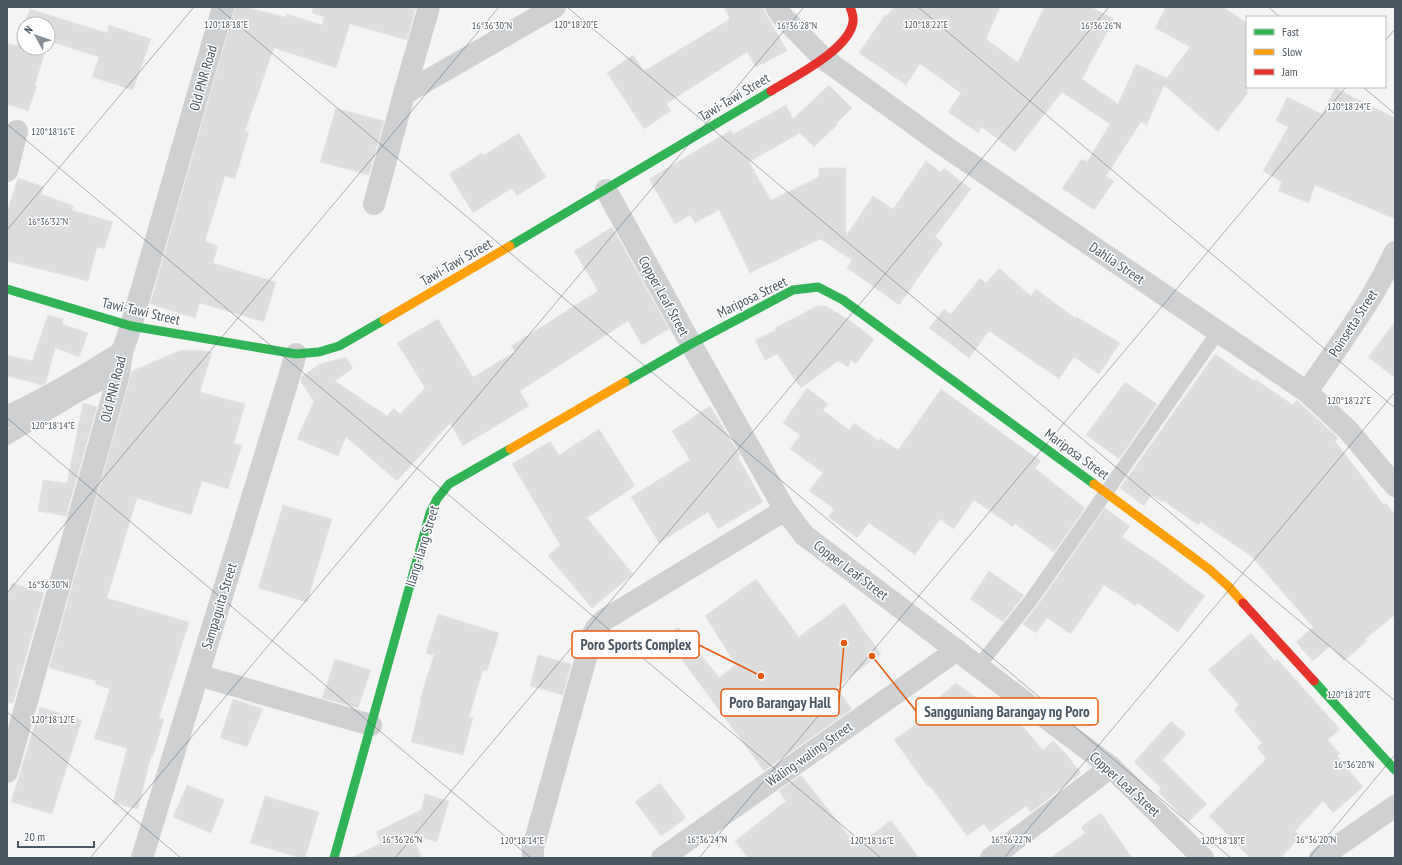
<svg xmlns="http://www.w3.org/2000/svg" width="1402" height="865" viewBox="0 0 1402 865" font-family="'PT Sans Narrow',sans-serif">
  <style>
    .building { fill: #ddddde; stroke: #e5e6e7 }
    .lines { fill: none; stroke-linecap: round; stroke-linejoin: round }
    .lane { stroke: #ced0d2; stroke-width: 14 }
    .street { stroke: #ced0d2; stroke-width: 22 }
    .fast { stroke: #30b455; stroke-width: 9 }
    .slow { stroke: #ff9f0a; stroke-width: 9 }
    .jam { stroke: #e5322d; stroke-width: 9 }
    .ticks { fill: none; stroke: #4a5661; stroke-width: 1; stroke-opacity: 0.45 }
    .labels { text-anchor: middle; stroke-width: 3; stroke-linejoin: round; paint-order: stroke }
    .street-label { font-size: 14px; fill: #4a5661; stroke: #fff }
    .ticks-label { font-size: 10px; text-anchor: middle; fill: #4a5661; stroke: #fff; stroke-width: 3; stroke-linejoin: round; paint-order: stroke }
    .leader { fill: none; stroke: #e8590c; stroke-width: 1.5 }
    .callout-dot { fill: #e8590c; stroke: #fff; stroke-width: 1.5 }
    .callout { fill: #fff; stroke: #e8590c; stroke-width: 1.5 }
    .callout-label { font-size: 15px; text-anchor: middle; font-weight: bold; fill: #4a5661 }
  </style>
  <rect width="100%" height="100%" fill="#f4f4f4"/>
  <g class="building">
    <polygon points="235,7 245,7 286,17 287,14 322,25 324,17 312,13 313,7 416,7 407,40 350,24 336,68 274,48 245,131 249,132 235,179 225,176 205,241 218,246 213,263 276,282 264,322 200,303 195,318 150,304"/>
    <polygon points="724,7 763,7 766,14 787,51 756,67 747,52 666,104 671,111 644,129 607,73 633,55 644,71 730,19"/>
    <polygon points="894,7 1000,7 986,39 1018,62 1044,7 1091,7 1114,19 1082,79 1118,104 1136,64 1167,78 1190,47 1155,28 1166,7 1223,7 1247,23 1247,94 1218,132 1164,85 1147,125 1141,122 1106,176 1114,181 1094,210 1062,188 1082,159 1087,162 1110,124 1062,92 1015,152 982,127 978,133 948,112 961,93 920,64 906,85 859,53 885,15 886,16"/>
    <polygon points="30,9 107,33 109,25 151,39 133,90 92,77 99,57 49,41 48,43 48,24 25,24"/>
    <polygon points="24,26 24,48 46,48 35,85 37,86 28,111 7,104 7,43 17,46"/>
    <polygon points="829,85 852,108 836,124 837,125 814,147 800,133 749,162 771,200 819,177 819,168 846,168 846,236 873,196 893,209 926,161 940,172 944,168 971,189 935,237 943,243 899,305 847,268 852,260 820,239 750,273 719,210 695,223 690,215 675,224 649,179 731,130 733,134 786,105 793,119"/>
    <polygon points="1335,88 1395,118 1395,219 1315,185 1309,203 1278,191 1282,182 1263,171 1288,127 1276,121 1287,97 1322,114"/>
    <polygon points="336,108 384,121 369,175 320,162"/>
    <polygon points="519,133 546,177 517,196 512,188 473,213 449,174 482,153 484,155"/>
    <polygon points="18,178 44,187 41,194 74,206 72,210 113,222 104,249 97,247 88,281 7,261 7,212"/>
    <polygon points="612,227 669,329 642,345 628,321 520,391 529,406 463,446 450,423 397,481 346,437 338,456 297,439 314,401 301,382 302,376 320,364 346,357 353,368 335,381 387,416 394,408 400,414 425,388 397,343 438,319 473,377 515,352 511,346 598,291 574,251"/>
    <polygon points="999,268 1031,296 1036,289 1075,318 1077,317 1120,343 1099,374 1074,357 1059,379 989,331 969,358 929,328 944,309 951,314 980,278 986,283"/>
    <polygon points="817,306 826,306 852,322 874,339 856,364 851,360 848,367 838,361 801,388 777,354 765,360 755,340 776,330 775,328"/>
    <polygon points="48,315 63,319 62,324 88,333 79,357 55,348 46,383 42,385 7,376 7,355 32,361"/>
    <polygon points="1395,322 1395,378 1368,357"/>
    <polygon points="181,350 196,350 212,352 200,392 245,404 234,443 242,445 228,489 202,481 191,515 137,498 107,598 189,622 159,718 164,719 153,756 151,756 138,809 113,803 127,748 94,739 110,689 95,684 96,681 49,668 132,371"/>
    <polygon points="1215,354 1254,381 1255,379 1293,405 1297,400 1299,402 1338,438 1335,441 1384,505 1386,503 1395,514 1395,615 1365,639 1367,641 1344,661 1330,646 1313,661 1296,642 1313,627 1252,557 1201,522 1198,525 1164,501 1163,502 1151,495 1144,506 1120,488"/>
    <polygon points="1125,382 1157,404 1119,459 1086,435"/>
    <polygon points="807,388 828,404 823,410 849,430 854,423 879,441 880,438 898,450 941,389 1041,461 1035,468 1085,508 1054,552 1015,524 1013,527 974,500 954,529 940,519 915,555 869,523 857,538 828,517 834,509 809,491 823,473 790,449 800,435 783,423"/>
    <polygon points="83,403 97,407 66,516 38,511 43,480 67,483"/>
    <polygon points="710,406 740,455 738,457 763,502 718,529 708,512 659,543 631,497 690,460 672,431"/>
    <polygon points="599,429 635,486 587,518 633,574 592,608 548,556 560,545 512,464 550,441 559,455"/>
    <polygon points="283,505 332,519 307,602 258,588"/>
    <polygon points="1105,508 1130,526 1122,537 1158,561 1205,596 1178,632 1138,603 1136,606 1104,585 1071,634 1047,618 1036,633 1023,624 1038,605"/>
    <polygon points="989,571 1024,595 1003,622 970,599"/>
    <polygon points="756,579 799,637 844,603 881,654 836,687 852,709 764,771 665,637 678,627 719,677 736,665 705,616"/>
    <polygon points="12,583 44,593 13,703 7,703 7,598"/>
    <polygon points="438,614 499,633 487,671 483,670 469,717 473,718 463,755 411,742 421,700 420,699 434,655 426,653"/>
    <polygon points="1251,633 1275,661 1277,659 1340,729 1328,740 1340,754 1337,756 1363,787 1333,813 1323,801 1295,831 1301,837 1280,858 1250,858 1209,816 1266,759 1257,747 1262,743 1234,710 1239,705 1208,670"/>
    <polygon points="538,655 571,664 563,695 530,686"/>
    <polygon points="335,659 371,670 358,708 322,698"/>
    <polygon points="956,683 1013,725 1018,721 1043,750 1053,741 1067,755 1081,773 1031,812 1026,806 990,832 984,824 967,836 930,786 928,787 894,740 936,709 931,704"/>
    <polygon points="233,699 263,709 247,747 220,738"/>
    <polygon points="40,707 82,720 52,814 11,802"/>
    <polygon points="1171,721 1186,734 1163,760 1207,804 1188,822 1158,792 1161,788 1134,762"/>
    <polygon points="801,775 857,846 891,820 919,858 748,858 735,841 786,801 779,791"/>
    <polygon points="660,783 686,818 661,836 635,802"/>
    <polygon points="187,785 224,800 211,833 173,817"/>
    <polygon points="425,794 449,801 437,842 412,835 422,858 351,858 381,843 376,832 421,810"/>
    <polygon points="265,796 319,812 305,858 300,858 250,843"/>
    <polygon points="1101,813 1132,858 1050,858 1085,833 1081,827"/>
  </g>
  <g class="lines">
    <g class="lane">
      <polyline points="7,438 77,396 119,374"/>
      <polyline points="978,667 1031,600 1218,332"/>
    </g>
    <g class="street">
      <polyline points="776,7 782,16 824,59 943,145 1307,392 1348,430 1395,486"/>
      <polyline points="404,94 555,7"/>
      <polyline points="7,171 17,131"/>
      <polyline points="606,190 691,344 785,510 804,535 1111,767 1203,858"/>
      <polyline points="374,204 404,94 429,7"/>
      <path d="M1307 392C1338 346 1372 302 1395 252"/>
      <path d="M7 417C47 398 85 376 122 352"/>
      <polyline points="198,675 371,725"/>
      <polyline points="7,772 119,374 122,352 131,326 223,7"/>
      <polyline points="142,858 296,354"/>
      <polyline points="533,858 533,848 592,636 596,628 604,620 785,510"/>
      <polyline points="662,858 957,650"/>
      <polyline points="991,858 1111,767"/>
      <polyline points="1320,858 1395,806"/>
    </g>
    <g class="fast">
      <polyline points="510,246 771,91"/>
      <polyline points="7,289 131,326 296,354 319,352 339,346 384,320"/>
      <polyline points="625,382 691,344 793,290 818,287 843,300 1094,484"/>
      <polyline points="1314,681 1395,770"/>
      <polyline points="334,858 430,513 437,499 449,484 510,449"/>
    </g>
    <g class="slow">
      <polyline points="384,320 510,246"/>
      <polyline points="510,449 625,382"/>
      <polyline points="1094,484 1209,569 1228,586 1243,603"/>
    </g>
    <g class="jam">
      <path d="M771 91C793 77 849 50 853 22 854 17 852 12 850 7"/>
      <polyline points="1243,603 1314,681"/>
    </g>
  </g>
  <path class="ticks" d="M217 7 1231 858M567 7 1395 701M918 7 1395 408M1268 7 1280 17M1385 41 1395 29M1363 87 1395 114M7 124 881 858M7 230 194 7M7 418 531 858M7 593 499 7M7 712 181 858M90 858 804 7M395 858 1109 7M699 858 1346 87M1004 858 1395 392M1309 858 1395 755"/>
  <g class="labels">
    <g class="street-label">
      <text transform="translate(203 78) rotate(-74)" y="5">Old PNR Road</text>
      <text transform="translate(734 97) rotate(-31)" y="5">Tawi-Tawi Street</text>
      <text transform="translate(456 262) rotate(-30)" y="5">Tawi-Tawi Street</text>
      <text transform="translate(1117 263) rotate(34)" y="5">Dahlia Street</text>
      <text transform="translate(664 296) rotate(61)" y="5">Copper Leaf Street</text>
      <text transform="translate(752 297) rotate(-26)" y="5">Mariposa Street</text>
      <text transform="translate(141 311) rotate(13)" y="5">Tawi-Tawi Street</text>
      <text transform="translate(1353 323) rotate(-57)" y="5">Poinsetta Street</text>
      <text transform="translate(113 389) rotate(-76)" y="5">Old PNR Road</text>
      <text transform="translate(1077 454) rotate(36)" y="5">Mariposa Street</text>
      <text transform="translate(422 546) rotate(-73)" y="5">Ilang-ilang Street</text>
      <text transform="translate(851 570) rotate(37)" y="5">Copper Leaf Street</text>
      <text transform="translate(219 606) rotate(-73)" y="5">Sampaguita Street</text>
      <text transform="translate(809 754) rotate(-35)" y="5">Waling-waling Street</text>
      <text transform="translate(1125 784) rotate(42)" y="5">Copper Leaf Street</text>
    </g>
  </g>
  <g class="ticks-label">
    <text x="226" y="28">120°18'18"E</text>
    <text x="576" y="28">120°18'20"E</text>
    <text x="926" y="28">120°18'22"E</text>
    <text x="492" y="29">16°36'30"N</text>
    <text x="797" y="29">16°36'28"N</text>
    <text x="1101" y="29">16°36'26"N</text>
    <text x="1349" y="110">120°18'24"E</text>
    <text x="53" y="135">120°18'16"E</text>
    <text x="48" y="225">16°36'32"N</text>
    <text x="1349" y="404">120°18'22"E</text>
    <text x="53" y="429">120°18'14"E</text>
    <text x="48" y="588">16°36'30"N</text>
    <text x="1349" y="698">120°18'20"E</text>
    <text x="53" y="723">120°18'12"E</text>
    <text x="1354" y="768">16°36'20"N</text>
    <text x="402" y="843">16°36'26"N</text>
    <text x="707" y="843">16°36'24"N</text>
    <text x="1011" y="843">16°36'22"N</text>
    <text x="1316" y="843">16°36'20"N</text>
    <text x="522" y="844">120°18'14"E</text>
    <text x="872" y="844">120°18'16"E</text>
    <text x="1223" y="844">120°18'18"E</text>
  </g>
  <path class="leader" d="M761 676L699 645M844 643L839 702M872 656L916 711"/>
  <g class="callout-dot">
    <circle cx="761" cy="676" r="4"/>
    <circle cx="844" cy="643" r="4"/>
    <circle cx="872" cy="656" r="4"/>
  </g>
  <g class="callout">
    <rect x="572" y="631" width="127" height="27" rx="4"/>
    <rect x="721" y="689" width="118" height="27" rx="4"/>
    <rect x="916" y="698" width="182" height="27" rx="4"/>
  </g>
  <g class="callout-label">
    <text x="636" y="650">Poro Sports Complex</text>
    <text x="780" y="708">Poro Barangay Hall</text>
    <text x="1007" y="717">Sangguniang Barangay ng Poro</text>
  </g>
  <rect width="1402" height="865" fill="none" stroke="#4a5661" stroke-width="16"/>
  <rect x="1246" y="16" width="140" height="72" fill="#ffffff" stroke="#b7bbc0"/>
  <rect x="1254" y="29" width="20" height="6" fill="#30b455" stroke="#b7bbc0"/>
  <text x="1282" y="36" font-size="12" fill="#4a5661">Fast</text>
  <rect x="1254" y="49" width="20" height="6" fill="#ff9f0a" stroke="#b7bbc0"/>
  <text x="1282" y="56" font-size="12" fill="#4a5661">Slow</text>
  <rect x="1254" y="69" width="20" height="6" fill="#e5322d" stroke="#b7bbc0"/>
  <text x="1282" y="76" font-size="12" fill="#4a5661">Jam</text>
  <g transform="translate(36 36) rotate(310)"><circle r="19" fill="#ffffff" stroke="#b7bbc0"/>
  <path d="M0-3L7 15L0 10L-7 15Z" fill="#868d94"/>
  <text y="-6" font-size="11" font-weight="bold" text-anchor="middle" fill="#4a5661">N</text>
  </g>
  <path d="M18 841v6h76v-6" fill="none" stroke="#4a5661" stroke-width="2"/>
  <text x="24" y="841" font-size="12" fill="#4a5661" stroke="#ffffff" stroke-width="3" paint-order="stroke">20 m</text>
</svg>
